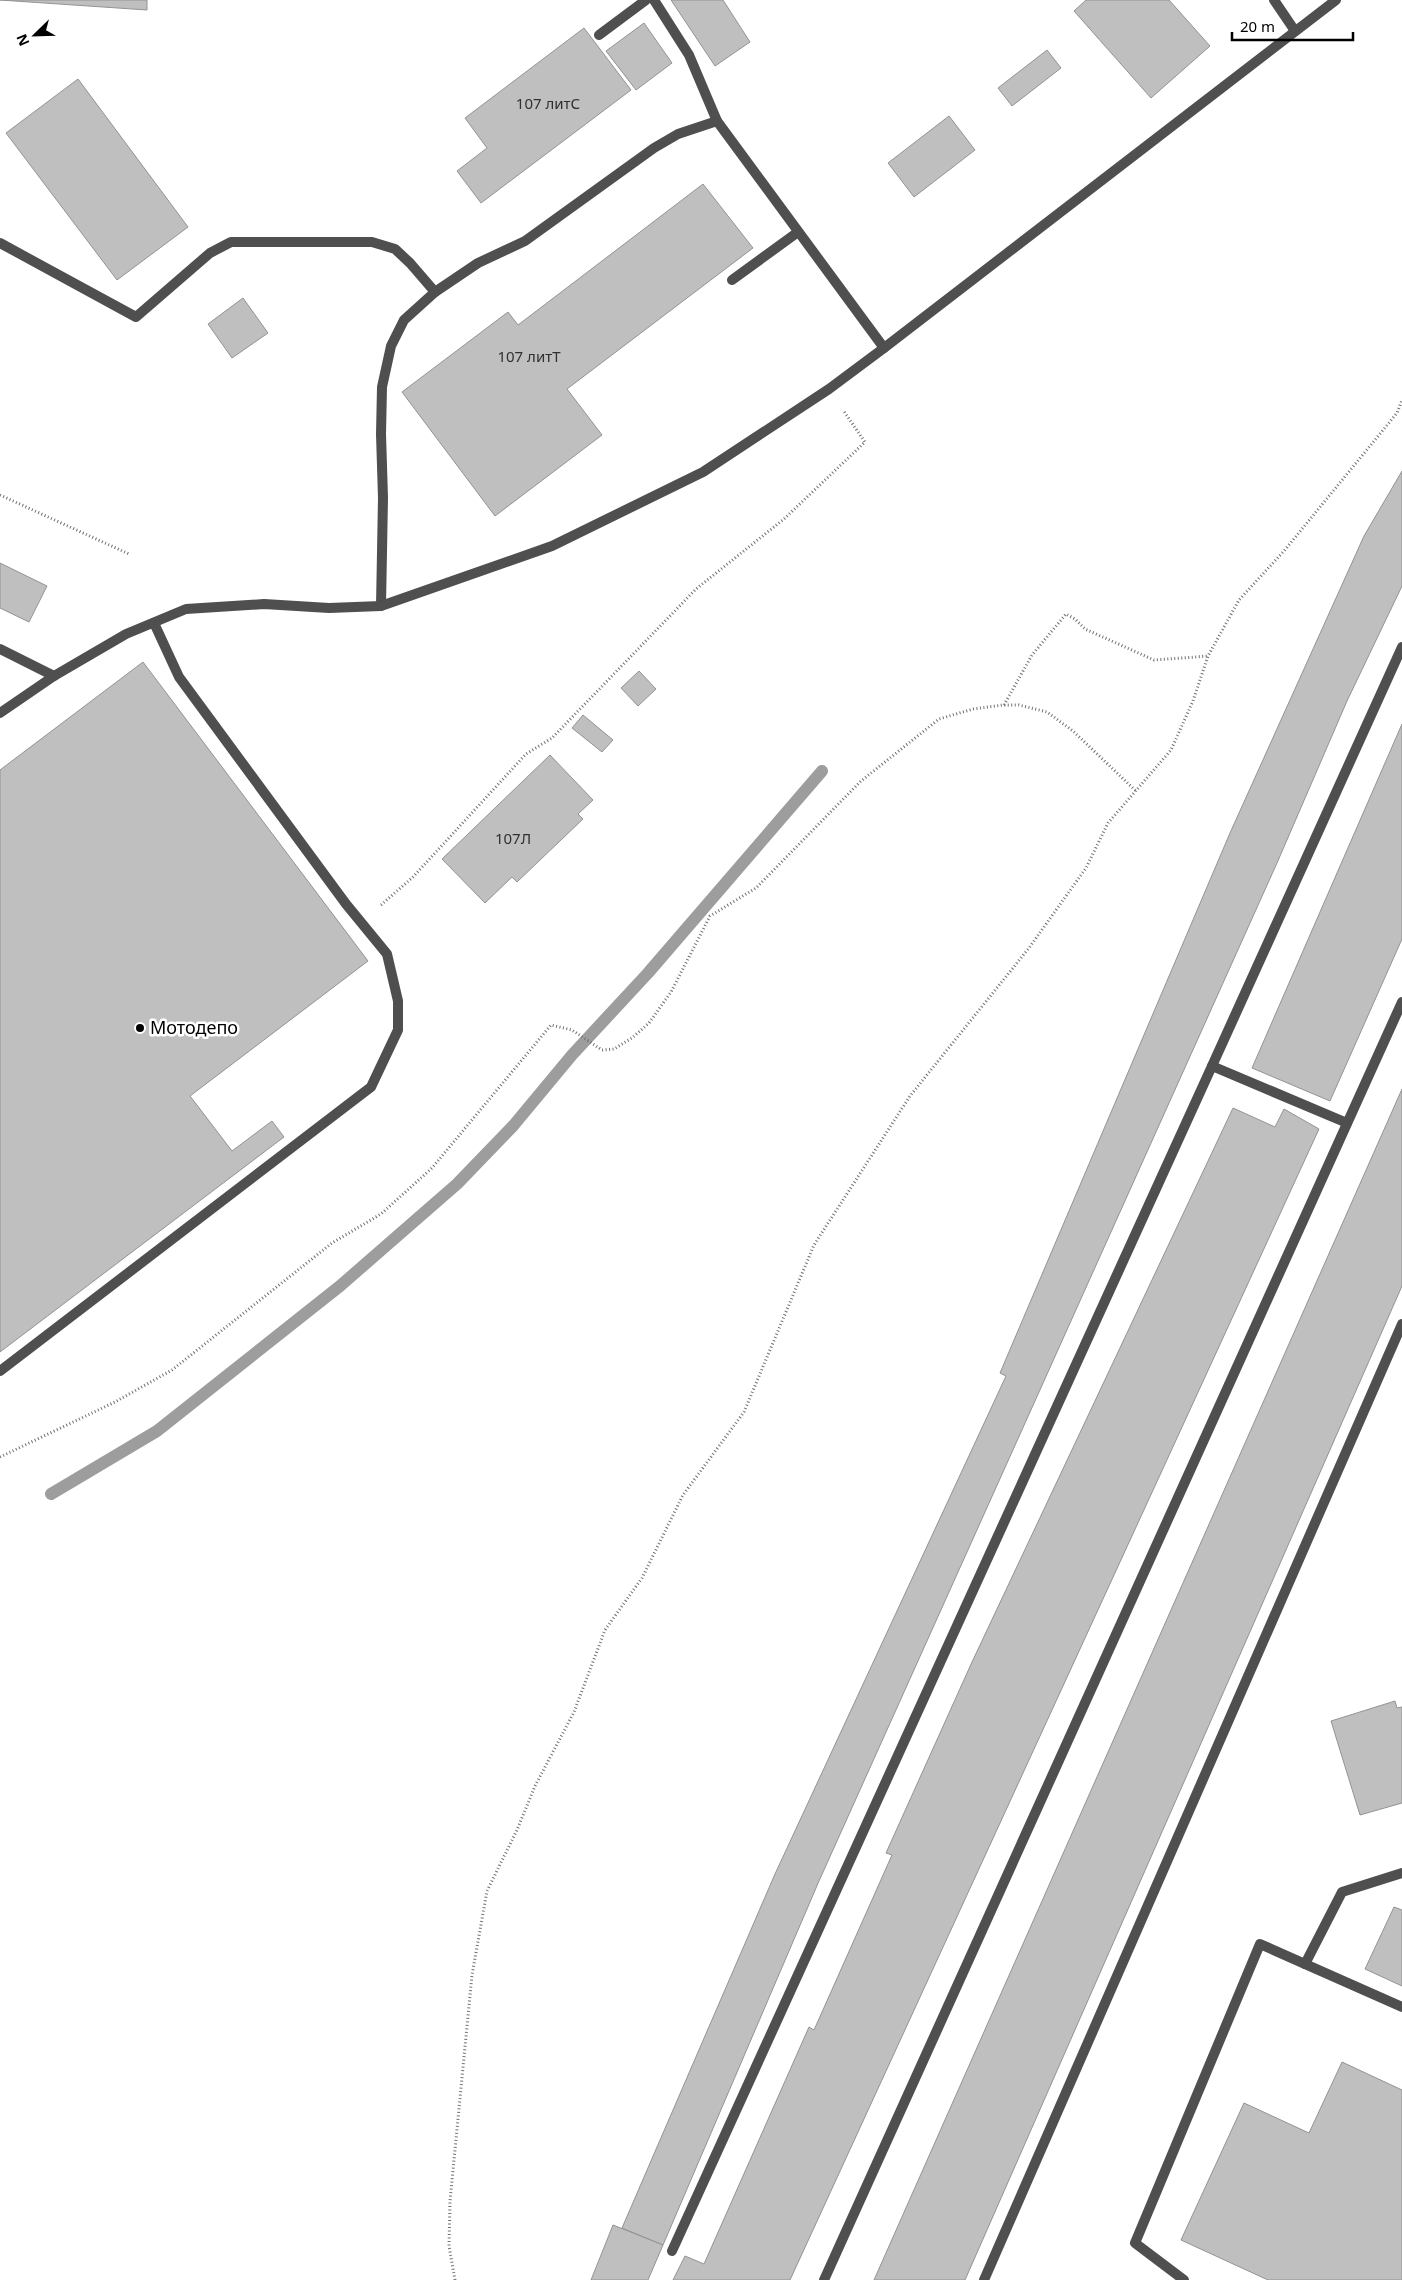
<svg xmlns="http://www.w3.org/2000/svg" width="1402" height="2280" viewBox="0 0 1402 2280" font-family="'Noto Sans',sans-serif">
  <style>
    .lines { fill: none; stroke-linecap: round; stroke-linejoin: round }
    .stream { stroke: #9d9d9d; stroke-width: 12 }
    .building { fill: #bfbfbf; stroke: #939393 }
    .path { stroke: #717171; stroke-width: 3; stroke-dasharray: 1 2.5; stroke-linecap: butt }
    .service { stroke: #4f4f4f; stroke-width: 10 }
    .poi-dot { fill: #000; stroke: #fff; stroke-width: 2 }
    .labels { text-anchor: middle; stroke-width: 5; stroke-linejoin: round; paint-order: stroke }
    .number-label { font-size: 15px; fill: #303030 }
    .poi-label { font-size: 18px; fill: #000; stroke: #fff; text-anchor: start }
  </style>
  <rect width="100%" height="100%" fill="#fff"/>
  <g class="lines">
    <polyline class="stream" points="51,1494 157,1431 340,1286 457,1184 513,1126 572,1055 648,973 822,771"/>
  </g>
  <g class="building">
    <polygon points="0,0 147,0 147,10"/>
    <polygon points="671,0 723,0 750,42 715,66"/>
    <polygon points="1086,0 1169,0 1210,46 1151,98 1074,11"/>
    <polygon points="644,23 672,63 636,90 606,51"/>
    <polygon points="584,28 631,90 481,203 457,171 487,148 465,118"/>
    <polygon points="1047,50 1061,68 1012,106 998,88"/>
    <polygon points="78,79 188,227 117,280 6,133"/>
    <polygon points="949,116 975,150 914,197 888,163"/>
    <polygon points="703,184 753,248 567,389 602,435 495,516 402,392 508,312 518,325"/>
    <polygon points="243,298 268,333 232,358 208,324"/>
    <polygon points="1402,471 1402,586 1347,701 1277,863 819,1881 663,2245 622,2228 775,1874 1006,1376 1000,1373 1230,833 1364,536"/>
    <polygon points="0,563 47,586 29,622 0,608"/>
    <polygon points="143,662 368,961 190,1096 232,1151 272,1121 284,1137 0,1352 0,770"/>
    <polygon points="639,671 656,689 638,706 621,688"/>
    <polygon points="583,715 613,740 602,752 572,728"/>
    <polygon points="1402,724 1402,939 1330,1101 1252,1068"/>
    <polygon points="550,755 593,800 578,814 583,819 517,882 512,877 485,903 442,859"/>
    <polygon points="1402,1089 1402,1286 965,2280 874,2280"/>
    <polygon points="1233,1108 1275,1127 1284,1109 1319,1129 790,2280 673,2280 685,2256 704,2264 809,2027 814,2030 892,1855 886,1853 972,1662"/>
    <polygon points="1395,1701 1397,1708 1402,1707 1402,1803 1360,1815 1331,1721"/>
    <polygon points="1394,1907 1402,1910 1402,1986 1365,1969"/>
    <polygon points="1342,2062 1402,2090 1402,2280 1268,2280 1181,2240 1244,2103 1309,2133"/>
    <polygon points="613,2225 663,2245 648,2280 591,2280"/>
  </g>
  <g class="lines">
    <g class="path">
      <polyline points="0,495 129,554"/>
      <polyline points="1004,705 1032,655 1066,614 1075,619 1085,629 1154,660 1208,656"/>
      <polyline points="381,905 413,877 526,754 552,738 696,589 784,519 865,442 843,410"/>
      <polyline points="0,1457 115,1402 172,1370 332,1243 381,1214 432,1168 551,1025 572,1030 602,1050 614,1049 632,1038 649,1023 671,992 710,916 756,888 861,781 939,719 973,709 1003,705 1019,705 1047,712 1073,731 1136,791"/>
      <polyline points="455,2280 449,2246 450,2201 472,1975 487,1891 517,1830 535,1786 574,1712 605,1630 642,1578 683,1495 744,1412 814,1245 910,1096 1029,948 1086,868 1108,823 1171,750 1193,701 1208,656 1239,600 1284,551 1397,413 1402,400"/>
    </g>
    <g class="service">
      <polyline points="654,0 689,55 717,121"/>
      <polyline points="1274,0 1295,31"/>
      <polyline points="599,35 646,0"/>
      <polyline points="0,243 136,317 210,253 231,242 372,242 395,249 410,263 435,292"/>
      <polyline points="732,280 798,232"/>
      <polyline points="381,606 383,498 381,434 382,387 391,346 404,320 435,292 478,263 525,241 654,148 678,134 717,121 884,348"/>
      <polyline points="0,649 54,676"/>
      <polyline points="0,713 54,676 126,634 186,609 264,604 329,608 381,606 552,546 703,472 829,389 884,348 1336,0"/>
      <polyline points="1347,1123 1212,1066 1402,647"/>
      <polyline points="0,1371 371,1087 398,1030 398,1001 387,954 346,904 179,677 154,623"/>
      <polyline points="1305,1964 1342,1892 1402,1873"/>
      <polyline points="672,2251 1212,1066"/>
      <polyline points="824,2280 1402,1002"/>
      <polyline points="984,2280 1402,1324"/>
      <polyline points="1184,2280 1135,2243 1260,1944 1402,2007"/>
    </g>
  </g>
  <circle class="poi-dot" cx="140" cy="1028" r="5"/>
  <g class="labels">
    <g class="number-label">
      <text x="548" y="109">107 литС</text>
      <text x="529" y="362">107 литТ</text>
      <text x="513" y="844">107Л</text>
    </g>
    <g class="poi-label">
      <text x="150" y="1034">Мотодепо</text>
    </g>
  </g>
  <g transform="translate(35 35) rotate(247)" stroke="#ffffff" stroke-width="4" paint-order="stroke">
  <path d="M0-4L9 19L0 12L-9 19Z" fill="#000000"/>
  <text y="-8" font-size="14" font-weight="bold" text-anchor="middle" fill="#000000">N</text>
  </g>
  <path d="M1232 32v8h121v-8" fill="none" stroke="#000000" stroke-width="2.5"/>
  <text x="1240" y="32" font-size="15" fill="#000000" stroke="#ffffff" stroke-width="4" paint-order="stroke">20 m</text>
</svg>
